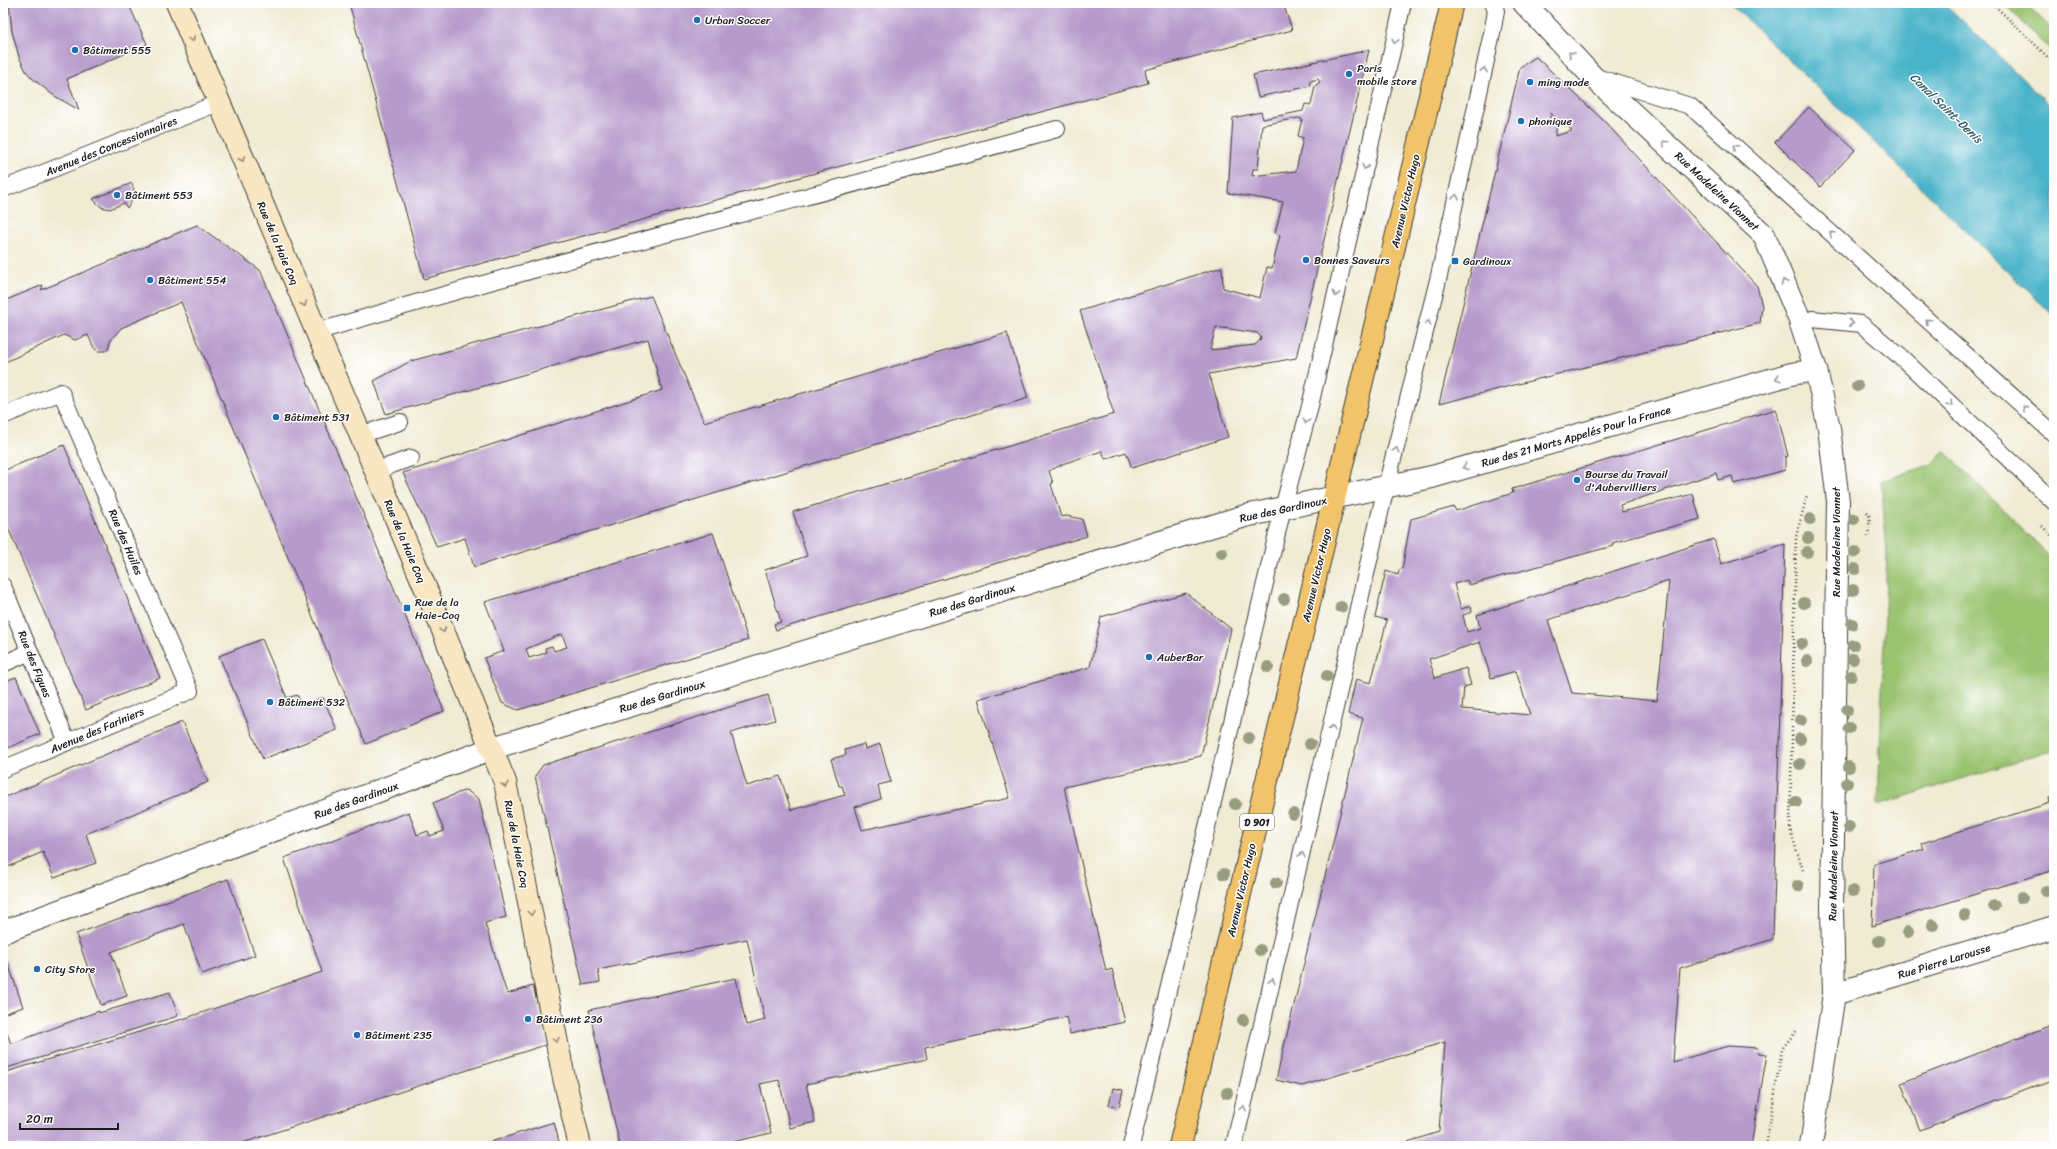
<svg xmlns="http://www.w3.org/2000/svg" width="2057" height="1149" viewBox="0 0 2057 1149" font-family="Sriracha,sans-serif">
  <style>
    .green { fill: #9ac36f; stroke: #5b7046 }
    .water { fill: #4ab3c9; stroke: #336872 }
    .building { fill: #b69acb; fill-rule: evenodd }
    .lines { fill: none; stroke-linecap: round; stroke-linejoin: round }
    .service-casing { stroke: #3c3b37; stroke-width: 18 }
    .minor-casing { stroke: #3c3b37; stroke-width: 24 }
    .secondary-casing { stroke: #3c3b37; stroke-width: 24 }
    .primary-casing { stroke: #3c3b37; stroke-width: 24 }
    .path { stroke: #3c3b37; stroke-width: 2.5; stroke-dasharray: 1 3; stroke-linecap: butt }
    .service { stroke: #fff; stroke-width: 16 }
    .minor { stroke: #fff; stroke-width: 22 }
    .secondary { stroke: #f9e7c3; stroke-width: 22 }
    .primary { stroke: #f1c36a; stroke-width: 22 }
    .tree { fill: #979e80 }
    .oneway { stroke: #968c78 }
    .oneway2 { stroke: #999 }
    .poi-dot { fill: #1f6fb2; stroke: #fff; stroke-width: 1.5 }
    .labels { text-anchor: middle; stroke-width: 3; stroke-linejoin: round; paint-order: stroke }
    .shield { fill: #fff; stroke: #606060; stroke-width: 1 }
    .shield-label { font-size: 10px; font-weight: bold; fill: #1c1c1c }
    .poi-label { font-size: 11px; fill: #1c1c1c; stroke: #fff; text-anchor: start }
    .street-label { font-size: 11px; fill: #1c1c1c; stroke: #fff }
    .water-label { font-size: 12px; font-style: italic; fill: #31606a; stroke: #fff }
  </style>
  <rect width="100%" height="100%" fill="#fff"/>
  <filter id="ink" filterUnits="userSpaceOnUse"><feTurbulence type="fractalNoise" baseFrequency=".025" numOctaves="2"/><feDisplacementMap in="SourceGraphic" scale="8" xChannelSelector="R" yChannelSelector="G"/><feConvolveMatrix kernelMatrix="1 2 1 2 8 2 1 2 1" color-interpolation-filters="sRGB"/></filter>
  <filter id="wash" filterUnits="userSpaceOnUse"><feTurbulence type="fractalNoise" baseFrequency=".012" numOctaves="4" result="noise"/><feDisplacementMap in="SourceGraphic" scale="16" xChannelSelector="R" yChannelSelector="G"/><feGaussianBlur stdDeviation="0.9" result="paint"/><feColorMatrix in="noise" values="0 0 0 0 0 0 0 0 0 0 0 0 0 0 0 0 0 1.4 0 .05"/><feComposite in="paint" operator="in"/></filter>
  <g filter="url(#wash)">
    <rect width="100%" height="100%" fill="#f0ebd3"/>
    <g class="green">
      <polygon points="2003,3 2025,3 2054,31 2054,53"/>
      <polygon points="1944,451 2054,560 2054,750 1878,805 1887,552 1881,481 1933,464"/>
    </g>
    <polygon class="water" points="1730,3 1944,3 2054,109 2054,316"/>
    <g id="blocks">
      <g class="building">
        <polygon points="9,3 123,3 123,5 128,3 147,44 67,79 79,110 53,95 32,78 26,71 19,57 12,31"/>
        <polygon points="349,3 1283,3 1292,30 1145,70 1148,83 424,279"/>
        <path d="M1369 50 1296 358 1209 374 1228 437 1132 468 1126 452 1105 459 1102 451 1065 463 1049 471 1053 483 1051 484 1061 517 1067 516 1082 519 1087 536 776 630 774 624 781 622 765 570 807 556 793 512 1114 414 1080 311 1222 267 1223 288 1260 298 1267 267 1272 268 1280 235 1275 233 1283 202 1228 193 1233 118 1261 112 1263 119 1303 111 1305 104 1311 105 1315 86 1320 82 1318 79 1310 81 1311 86 1258 97 1253 75ZM1298 118 1302 119 1298 136 1303 138 1296 171 1252 176 1253 169H1258L1262 125ZM1216 327 1257 333 1261 337 1260 340 1255 345 1210 350Z"/>
        <path d="M1536 57 1605 122 1757 286 1762 306 1760 323 1439 404 1520 67ZM1551 113 1564 126 1567 125 1572 131 1555 136 1557 125 1549 121Z"/>
        <polygon points="1809,107 1855,150 1820,187 1775,142"/>
        <polygon points="132,183 134,192 131,202 127,208 124,203 110,209 101,207 93,199"/>
        <polygon points="197,225 260,270 371,532 444,711 366,744 181,302 121,328 110,341 108,349 105,351 98,351 94,348 88,335 75,340 64,335 3,363 3,298 4,301 43,285 41,290"/>
        <polygon points="651,296 704,422 1007,333 1028,398 474,567 465,538 437,547 403,473 662,390 648,339 386,414 374,381 411,361"/>
        <path d="M1776 409 1788 456 1785 457V470L1734 484 1732 476 1718 480 1716 473 1620 505 1622 512 1693 494 1700 519 1612 543 1613 546 1469 585 1467 580 1454 584 1461 609 1471 606 1472 612 1463 615 1467 632 1480 628 1477 615 1714 539 1721 564 1785 544 1773 939 1680 968 1673 1062 1728 1046 1758 1048 1757 1053 1767 1054 1751 1146H1395L1439 1132 1445 1042 1302 1086 1276 1080 1363 718 1348 714 1356 679 1371 683 1387 620 1375 617 1386 571 1398 575 1399 570 1402 569 1411 519 1454 507 1456 511 1513 493 1512 489ZM1669 581 1657 701 1572 693 1548 620ZM1480 642 1491 678 1516 671 1530 715 1462 709 1464 687 1471 685 1466 668 1435 678 1429 659Z"/>
        <polygon points="64,445 160,678 86,710 3,516 3,471"/>
        <path d="M713 533 748 640 518 710 502 703 484 658 504 651 485 602ZM562 634 567 647 554 651 552 646 545 648 546 653 529 658 526 649Z"/>
        <polygon points="1186,593 1231,629 1201,756 1064,787 1106,971 1112,969 1125,1022 1070,1034 1066,1017 925,1047 927,1059 806,1084 815,1122 790,1128 779,1080 760,1084 771,1133 715,1146 620,1146 589,1010 736,978 746,1025 765,1020 747,939 598,970 600,982 583,985 535,776 543,765 768,695 775,720 731,733 747,786 780,776 791,810 845,795 842,786 839,786 831,759 846,755 845,750 864,744 865,749 880,744 891,782 878,785 881,799 855,807 862,830 1010,798 978,699 1090,667 1101,617"/>
        <polygon points="262,639 287,698 297,695 303,705 323,698 337,730 263,759 219,656"/>
        <polygon points="16,677 40,734 3,750 3,682"/>
        <polygon points="182,722 208,782 86,834 96,863 54,878 43,852 3,869 3,798"/>
        <polygon points="466,790 479,799 506,917 485,923 507,994 533,986 548,1044 233,1146 3,1146 3,1073 189,1017 322,972 284,858 409,812 417,835 428,831 430,836 444,831 433,803"/>
        <polygon points="2054,796 2054,870 1872,926 1874,864 1924,849 1922,843 2050,803 2049,798"/>
        <polygon points="228,879 255,955 202,974 184,924 111,952 127,996 101,1005 76,934"/>
        <polygon points="7,960 23,1007 3,1014 3,961"/>
        <polygon points="170,992 178,1016 3,1069 3,1022 11,1044 99,1011 99,1013"/>
        <polygon points="2054,1024 2054,1079 1920,1130 1901,1083"/>
        <polygon points="1113,1088 1123,1090 1119,1107 1109,1105"/>
        <polygon points="554,1122 560,1146 478,1146"/>
      </g>
    </g>
  </g>
  <g filter="url(#ink)">
    <use href="#blocks" fill-opacity="0" stroke="#3c3b37" stroke-width="1"/>
    <g class="lines">
      <defs>
        <g id="service">
          <polyline points="1596,77 1690,106 2054,434"/>
          <polyline points="3,189 218,103"/>
          <polyline points="1812,319 1861,324 1902,358 2054,502"/>
          <path d="M316 332C561 259 810 197 1057 129"/>
          <polyline points="3,416 61,392 190,691 3,769"/>
          <polyline points="360,435 400,422"/>
          <polyline points="375,471 411,458"/>
          <polyline points="3,586 67,742"/>
          <polyline points="3,664 30,652"/>
          <polyline points="1131,1146 1283,508 1310,406 1403,3"/>
          <polyline points="1234,1146 1386,487 1439,276 1492,33 1496,11 1493,3"/>
        </g>
        <g id="minor">
          <polyline points="1524,3 1592,76 1764,235 1799,318 1816,370 1829,428 1838,501 1832,909 1834,994 1811,1146"/>
          <polyline points="3,932 493,748 525,738 1245,516 1432,477 1791,374 1816,370"/>
          <polyline points="1834,994 2054,927"/>
        </g>
        <polyline id="secondary" points="177,3 428,594 505,782 564,1078 580,1146"/>
        <polyline id="primary" points="1180,1146 1452,3"/>
      </defs>
      <use href="#service" class="service-casing"/>
      <use href="#minor" class="minor-casing"/>
      <use href="#secondary" class="secondary-casing"/>
      <use href="#primary" class="primary-casing"/>
      <g class="path">
        <polyline points="1992,3 2054,63"/>
        <polyline points="1867,512 1870,517 1868,538"/>
        <polyline points="2042,526 2054,538"/>
        <polyline points="1803,870 1790,829 1796,537 1807,495"/>
        <polyline points="1766,1146 1782,1049 1798,1029"/>
      </g>
      <use href="#service" class="service"/>
      <use href="#minor" class="minor"/>
      <use href="#secondary" class="secondary"/>
      <use href="#primary" class="primary"/>
    </g>
    <g class="tree">
      <circle cx="1857" cy="386" r="6"/>
      <circle cx="1810" cy="519" r="6"/>
      <circle cx="1854" cy="519" r="6"/>
      <circle cx="1808" cy="538" r="6"/>
      <circle cx="1807" cy="552" r="6"/>
      <circle cx="1855" cy="552" r="6"/>
      <circle cx="1222" cy="553" r="6"/>
      <circle cx="1855" cy="569" r="6"/>
      <circle cx="1853" cy="590" r="6"/>
      <circle cx="1284" cy="599" r="6"/>
      <circle cx="1804" cy="603" r="6"/>
      <circle cx="1341" cy="607" r="6"/>
      <circle cx="1852" cy="624" r="6"/>
      <circle cx="1802" cy="644" r="6"/>
      <circle cx="1853" cy="645" r="6"/>
      <circle cx="1853" cy="659" r="6"/>
      <circle cx="1807" cy="661" r="6"/>
      <circle cx="1268" cy="667" r="6"/>
      <circle cx="1327" cy="676" r="6"/>
      <circle cx="1851" cy="676" r="6"/>
      <circle cx="1847" cy="710" r="6"/>
      <circle cx="1801" cy="720" r="6"/>
      <circle cx="1849" cy="728" r="6"/>
      <circle cx="1249" cy="738" r="6"/>
      <circle cx="1800" cy="739" r="6"/>
      <circle cx="1310" cy="744" r="6"/>
      <circle cx="1800" cy="764" r="6"/>
      <circle cx="1849" cy="767" r="6"/>
      <circle cx="1847" cy="783" r="6"/>
      <circle cx="1796" cy="802" r="6"/>
      <circle cx="1235" cy="804" r="6"/>
      <circle cx="1293" cy="814" r="6"/>
      <circle cx="1849" cy="827" r="6"/>
      <circle cx="1224" cy="874" r="6"/>
      <circle cx="1276" cy="883" r="6"/>
      <circle cx="1798" cy="886" r="6"/>
      <circle cx="1853" cy="891" r="6"/>
      <circle cx="2046" cy="891" r="6"/>
      <circle cx="2022" cy="898" r="6"/>
      <circle cx="1994" cy="906" r="6"/>
      <circle cx="1965" cy="915" r="6"/>
      <circle cx="1933" cy="925" r="6"/>
      <circle cx="1908" cy="932" r="6"/>
      <circle cx="1879" cy="941" r="6"/>
      <circle cx="1260" cy="950" r="6"/>
      <circle cx="1243" cy="1020" r="6"/>
      <circle cx="1227" cy="1093" r="6"/>
    </g>
    <defs><path id="oneway-chevron" d="M-2-3.5L2.5 0L-2 3.5" fill="none" stroke-width="1.6" stroke-linecap="round" stroke-linejoin="round"/></defs>
    <g class="oneway">
      <use href="#oneway-chevron" transform="translate(192 39) rotate(68)"/>
      <use href="#oneway-chevron" transform="translate(242 159) rotate(67)"/>
      <use href="#oneway-chevron" transform="translate(304 304) rotate(67)"/>
      <use href="#oneway-chevron" transform="translate(443 630) rotate(68)"/>
      <use href="#oneway-chevron" transform="translate(505 785) rotate(76)"/>
      <use href="#oneway-chevron" transform="translate(531 913) rotate(79)"/>
      <use href="#oneway-chevron" transform="translate(556 1040) rotate(79)"/>
    </g>
    <g class="oneway2">
      <use href="#oneway-chevron" transform="translate(1395 41) rotate(103)"/>
      <use href="#oneway-chevron" transform="translate(1571 54) rotate(-133)"/>
      <use href="#oneway-chevron" transform="translate(1484 70) rotate(-78)"/>
      <use href="#oneway-chevron" transform="translate(1665 143) rotate(-137)"/>
      <use href="#oneway-chevron" transform="translate(1735 147) rotate(-138)"/>
      <use href="#oneway-chevron" transform="translate(1365 167) rotate(103)"/>
      <use href="#oneway-chevron" transform="translate(1456 197) rotate(-78)"/>
      <use href="#oneway-chevron" transform="translate(1832 234) rotate(-138)"/>
      <use href="#oneway-chevron" transform="translate(1784 282) rotate(-113)"/>
      <use href="#oneway-chevron" transform="translate(1336 294) rotate(103)"/>
      <use href="#oneway-chevron" transform="translate(1928 321) rotate(-138)"/>
      <use href="#oneway-chevron" transform="translate(1428 323) rotate(-76)"/>
      <use href="#oneway-chevron" transform="translate(1851 323) rotate(6)"/>
      <use href="#oneway-chevron" transform="translate(1778 378) rotate(164)"/>
      <use href="#oneway-chevron" transform="translate(1950 404) rotate(44)"/>
      <use href="#oneway-chevron" transform="translate(2025 408) rotate(-138)"/>
      <use href="#oneway-chevron" transform="translate(1306 421) rotate(105)"/>
      <use href="#oneway-chevron" transform="translate(1396 450) rotate(-75)"/>
      <use href="#oneway-chevron" transform="translate(1465 467) rotate(164)"/>
      <use href="#oneway-chevron" transform="translate(1332 728) rotate(-77)"/>
      <use href="#oneway-chevron" transform="translate(1302 855) rotate(-77)"/>
      <use href="#oneway-chevron" transform="translate(1272 981) rotate(-77)"/>
      <use href="#oneway-chevron" transform="translate(1243 1108) rotate(-77)"/>
    </g>
  </g>
  <g class="poi-dot">
    <circle cx="697" cy="20" r="4"/>
    <circle cx="75" cy="50" r="4"/>
    <circle cx="1349" cy="74" r="4"/>
    <circle cx="1530" cy="82" r="4"/>
    <circle cx="1521" cy="121" r="4"/>
    <circle cx="117" cy="195" r="4"/>
    <circle cx="1306" cy="260" r="4"/>
    <rect x="1451" y="257" width="8" height="8" rx="2"/>
    <circle cx="150" cy="280" r="4"/>
    <circle cx="276" cy="417" r="4"/>
    <circle cx="1577" cy="480" r="4"/>
    <rect x="403" y="604" width="8" height="8" rx="2"/>
    <circle cx="1149" cy="657" r="4"/>
    <circle cx="270" cy="702" r="4"/>
    <circle cx="37" cy="969" r="4"/>
    <circle cx="528" cy="1019" r="4"/>
    <circle cx="357" cy="1035" r="4"/>
  </g>
  <g class="labels">
    <rect class="shield" x="1240" y="814" width="34" height="16" rx="3"/>
    <g class="shield-label">
      <text x="1257" y="826">D 901</text>
    </g>
    <g class="poi-label">
      <text x="705" y="24">Urban Soccer</text>
      <text x="83" y="54">Bâtiment 555</text>
      <text x="1357" y="72">Paris<tspan x="1357" dy="13">mobile store</tspan></text>
      <text x="1538" y="86">ming mode</text>
      <text x="1529" y="125">phonique</text>
      <text x="125" y="199">Bâtiment 553</text>
      <text x="1314" y="264">Bonnes Saveurs</text>
      <text x="1463" y="265">Gardinoux</text>
      <text x="158" y="284">Bâtiment 554</text>
      <text x="284" y="421">Bâtiment 531</text>
      <text x="1585" y="478">Bourse du Travail<tspan x="1585" dy="13">d'Aubervilliers</tspan></text>
      <text x="415" y="606">Rue de la<tspan x="415" dy="13">Haie-Coq</tspan></text>
      <text x="1157" y="661">AuberBar</text>
      <text x="278" y="706">Bâtiment 532</text>
      <text x="45" y="973">City Store</text>
      <text x="536" y="1023">Bâtiment 236</text>
      <text x="365" y="1039">Bâtiment 235</text>
    </g>
    <g class="street-label">
      <text transform="translate(111 146) rotate(-22)" y="4">Avenue des Concessionnaires</text>
      <text transform="translate(1717 191) rotate(43)" y="4">Rue Madeleine Vionnet</text>
      <text transform="translate(1405 201) rotate(-77)" y="4">Avenue Victor Hugo</text>
      <text transform="translate(278 243) rotate(67)" y="4">Rue de la Haie Coq</text>
      <text transform="translate(1576 436) rotate(-16)" y="4">Rue des 21 Morts Appelés Pour la France</text>
      <text transform="translate(1283 509) rotate(-12)" y="4">Rue des Gardinoux</text>
      <text transform="translate(405 541) rotate(67)" y="4">Rue de la Haie Coq</text>
      <text transform="translate(126 542) rotate(67)" y="4">Rue des Huiles</text>
      <text transform="translate(1836 542) rotate(-90)" y="4">Rue Madeleine Vionnet</text>
      <text transform="translate(1316 575) rotate(-77)" y="4">Avenue Victor Hugo</text>
      <text transform="translate(972 600) rotate(-17)" y="4">Rue des Gardinoux</text>
      <text transform="translate(35 664) rotate(68)" y="4">Rue des Figues</text>
      <text transform="translate(662 696) rotate(-17)" y="4">Rue des Gardinoux</text>
      <text transform="translate(97 730) rotate(-23)" y="4">Avenue des Fariniers</text>
      <text transform="translate(356 800) rotate(-20)" y="4">Rue des Gardinoux</text>
      <text transform="translate(517 844) rotate(79)" y="4">Rue de la Haie Coq</text>
      <text transform="translate(1833 866) rotate(-89)" y="4">Rue Madeleine Vionnet</text>
      <text transform="translate(1241 890) rotate(-77)" y="4">Avenue Victor Hugo</text>
      <text transform="translate(1944 961) rotate(-17)" y="4">Rue Pierre Larousse</text>
    </g>
    <g class="water-label">
      <text transform="translate(1946 108) rotate(44)" y="4">Canal Saint-Denis</text>
    </g>
  </g>
  <rect width="2057" height="1149" fill="none" stroke="#fff" stroke-width="16"/>
  <path d="M20 1123v6h98v-6" fill="none" stroke="#1c1c1c" stroke-width="2"/>
  <text x="26" y="1123" font-size="12" fill="#1c1c1c" stroke="#ffffff" stroke-width="3" paint-order="stroke">20 m</text>
</svg>
